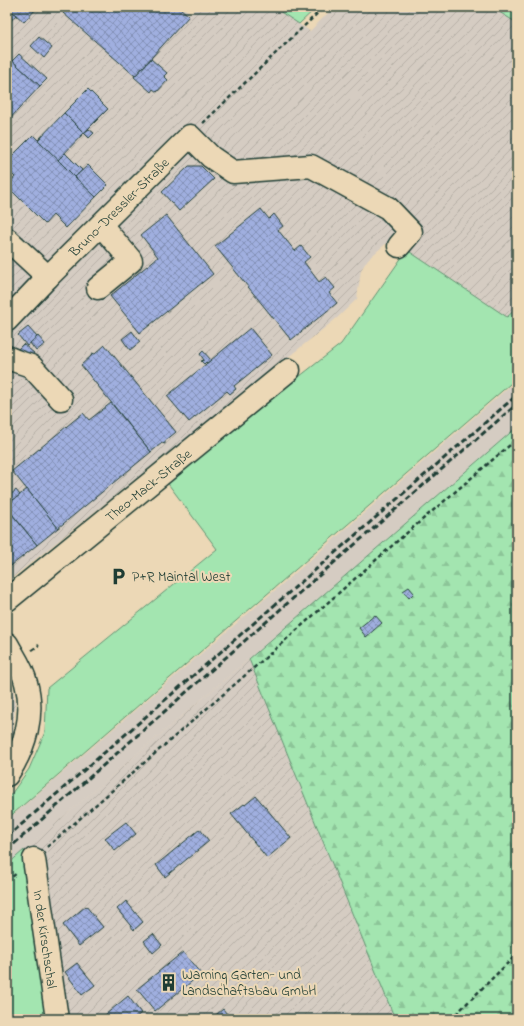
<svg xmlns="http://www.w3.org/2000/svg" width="524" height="1026" viewBox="0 0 524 1026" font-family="'Indie Flower',sans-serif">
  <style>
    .built { fill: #d5ccc2 }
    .industrial { fill: url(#industrial-furrows) }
    .green { fill: #a3e5b0; stroke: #619172 }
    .forest { fill: url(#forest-firs); stroke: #619172 }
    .building { fill: url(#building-cross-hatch); stroke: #1f3d34 }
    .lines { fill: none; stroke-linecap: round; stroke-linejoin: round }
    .minor-casing { stroke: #1f3d34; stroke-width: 25 }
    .path { stroke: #1f3d34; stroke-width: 2.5; stroke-dasharray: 4 3; stroke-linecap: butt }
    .minor { stroke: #ecd8b6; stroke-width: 22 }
    .rail { stroke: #1f3d34; stroke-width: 3; stroke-dasharray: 6 3; stroke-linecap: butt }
    .labels { text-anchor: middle; stroke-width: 4; stroke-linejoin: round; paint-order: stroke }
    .street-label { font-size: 14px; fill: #1f3d34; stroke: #ecd8b6 }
    .poi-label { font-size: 14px; fill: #1f3d34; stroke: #ecd8b6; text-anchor: start }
  </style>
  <defs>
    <pattern id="industrial-furrows" width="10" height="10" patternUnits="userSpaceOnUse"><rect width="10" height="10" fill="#d5ccc2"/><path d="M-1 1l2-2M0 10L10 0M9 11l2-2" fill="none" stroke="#b6b0a7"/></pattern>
    <pattern id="forest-firs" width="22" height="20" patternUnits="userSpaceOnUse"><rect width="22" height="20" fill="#a3e5b0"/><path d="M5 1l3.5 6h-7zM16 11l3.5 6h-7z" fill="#8cc598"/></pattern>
    <pattern id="building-cross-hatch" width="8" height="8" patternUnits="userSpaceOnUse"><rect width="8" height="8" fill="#a0afdf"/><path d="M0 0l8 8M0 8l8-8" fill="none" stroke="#8290b6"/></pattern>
  </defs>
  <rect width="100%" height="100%" fill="#ecd8b6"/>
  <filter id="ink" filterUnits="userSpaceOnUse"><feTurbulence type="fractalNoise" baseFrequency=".025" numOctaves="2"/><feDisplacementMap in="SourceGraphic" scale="8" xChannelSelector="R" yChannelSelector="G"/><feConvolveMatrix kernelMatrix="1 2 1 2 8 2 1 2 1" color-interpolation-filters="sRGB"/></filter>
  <g filter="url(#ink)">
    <polygon class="built" points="517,380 517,427 249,659 7,865 7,820 295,573"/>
    <g class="industrial">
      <polygon points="7,7 183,7 190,13 199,7 273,7 299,24 310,31 334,7 491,7 517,23 517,308 507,317 407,250 392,242 389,241 368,259 361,270 357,299 337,318 7,582"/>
      <polygon points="249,659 395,1019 48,1019 24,850"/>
      <polygon points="7,675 13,690 15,705 13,732 7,749"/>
    </g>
    <g class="green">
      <polygon points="273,7 317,7 299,24"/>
      <polygon points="491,7 517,7 517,23"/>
      <polygon points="407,250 507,317 517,308 517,378 7,819 7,800 29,769 45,732 47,688 217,549 166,481 341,344"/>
      <polygon points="24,850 48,1019 7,1019 7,865"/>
    </g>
    <polygon class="forest" points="517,427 517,1019 395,1019 249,659"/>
    <g class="building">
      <polygon points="7,7 16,15 7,25"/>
      <polygon points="7,7 38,7 24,22"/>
      <polygon points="68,7 179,7 189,16 135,76 63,13"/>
      <polygon points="39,37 52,48 44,58 31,46"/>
      <polygon points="19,54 47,79 40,86 12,61"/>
      <polygon points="7,56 40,86 7,122"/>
      <polygon points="151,59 167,73 164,76 168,80 157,92 153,89 151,92 134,77"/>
      <polygon points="88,89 108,109 84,133 64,113"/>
      <polygon points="64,113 84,133 58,160 38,140"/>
      <polygon points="89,129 94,133 89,138 84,133"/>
      <polygon points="33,135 96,197 66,228 53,215 45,224 7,186 15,177 7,169 7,161"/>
      <polygon points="65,153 82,170 75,177 58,160"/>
      <polygon points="88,165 108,185 96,197 75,177"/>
      <polygon points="189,166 201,166 214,179 179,211 162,192"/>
      <polygon points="261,209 269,219 274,214 283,226 278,230 295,251 301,246 310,257 304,262 319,282 326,277 335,288 329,293 337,303 291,340 215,246"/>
      <polygon points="166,215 213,274 140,333 110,296 158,257 141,235"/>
      <polygon points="28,327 37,337 27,346 18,335"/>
      <polygon points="250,328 272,355 234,386 236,389 230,394 227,391 189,422 167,396"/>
      <polygon points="132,331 140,342 130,350 122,339"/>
      <polygon points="38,336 45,344 36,351 30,343"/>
      <polygon points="23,344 34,353 30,359 18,349"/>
      <polygon points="105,345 176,432 165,441 165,444 162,443 151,452 81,365 91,356 92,353 95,354"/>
      <polygon points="203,351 211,360 207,363 206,362 204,364 201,361 204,360 200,354"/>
      <polygon points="111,403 151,452 58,528 12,471 83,413 89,420"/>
      <polygon points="27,489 58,528 37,545 7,508 7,505"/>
      <polygon points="16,490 20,495 13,500 9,496"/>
      <polygon points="7,508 37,545 7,569"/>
      <polygon points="409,587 414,593 409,598 403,591"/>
      <polygon points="375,615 382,623 366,637 359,628"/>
      <polygon points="256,796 291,838 267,858 231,814 244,804 245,805"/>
      <polygon points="126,822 136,834 115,851 105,838"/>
      <polygon points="200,829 209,841 165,877 156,865"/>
      <polygon points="126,901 143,922 134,930 117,909"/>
      <polygon points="86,906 103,927 79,946 63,925"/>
      <polygon points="153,934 162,945 153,953 144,941"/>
      <polygon points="183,952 201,974 155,1011 137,989"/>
      <polygon points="77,963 95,985 82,995 65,972"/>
      <polygon points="128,996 141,1013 134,1019 109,1019 105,1015"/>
      <polygon points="223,1009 231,1019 211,1019"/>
    </g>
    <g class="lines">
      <defs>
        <g id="minor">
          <polyline points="7,239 48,277"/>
          <polyline points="98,288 131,261 130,259 101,225"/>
          <path id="s1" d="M7 320 48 277 190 136 211 157 233 172 311 166 388 208 411 232 399 246"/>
          <polyline points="7,357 16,361 31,366 61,399"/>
          <path id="s2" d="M7 600 289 370"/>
          <path d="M7 644C14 657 23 669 26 683 35 715 25 748 7 775"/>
          <path id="s3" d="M34 859 57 1019"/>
        </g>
      </defs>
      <use href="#minor" class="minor-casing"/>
      <g class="path">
        <polyline points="203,123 324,7"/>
        <polyline points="32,650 39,645"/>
        <polyline points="47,847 264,659 402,537 517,439"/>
        <polyline points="7,881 17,873"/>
        <polyline points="451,1019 517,954"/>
      </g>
      <use href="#minor" class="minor"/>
      <g class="rail">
        <polyline points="7,837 517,395"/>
        <polyline points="7,850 307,586 517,404"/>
      </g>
    </g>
  </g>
  <defs>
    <symbol id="parking-bare" viewBox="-9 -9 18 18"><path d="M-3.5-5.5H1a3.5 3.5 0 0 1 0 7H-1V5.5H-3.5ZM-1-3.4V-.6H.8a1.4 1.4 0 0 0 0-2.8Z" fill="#1f3d34" stroke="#ecd8b6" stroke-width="2.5" paint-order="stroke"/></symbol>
    <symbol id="building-bare" viewBox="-9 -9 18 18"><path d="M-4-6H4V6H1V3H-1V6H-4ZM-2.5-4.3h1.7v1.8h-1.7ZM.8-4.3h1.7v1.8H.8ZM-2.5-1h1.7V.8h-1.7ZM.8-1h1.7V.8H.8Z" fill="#1f3d34" stroke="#ecd8b6" stroke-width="2.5" paint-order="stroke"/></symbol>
  </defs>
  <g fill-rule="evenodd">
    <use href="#parking-bare" x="106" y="564" width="25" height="25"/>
    <use href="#building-bare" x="156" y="970" width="25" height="25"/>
  </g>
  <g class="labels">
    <g class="street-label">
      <text dy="5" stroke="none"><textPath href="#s1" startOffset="159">Bruno-Dressler-Straße</textPath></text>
      <text dy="5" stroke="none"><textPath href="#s2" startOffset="182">Theo-Mack-Straße</textPath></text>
      <text dy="5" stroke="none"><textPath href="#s3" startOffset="81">In der Kirschschal</textPath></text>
    </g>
    <g class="poi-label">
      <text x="132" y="581">P+R Maintal West</text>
      <text x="182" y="979">Warning Garten- und<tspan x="182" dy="16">Landschaftsbau GmbH</tspan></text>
    </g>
  </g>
  <rect width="524" height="1026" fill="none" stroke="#ecd8b6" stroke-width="24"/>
  <rect x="12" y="12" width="500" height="1002" fill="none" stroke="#1f3d34" stroke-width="1.5" filter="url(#ink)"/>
</svg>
